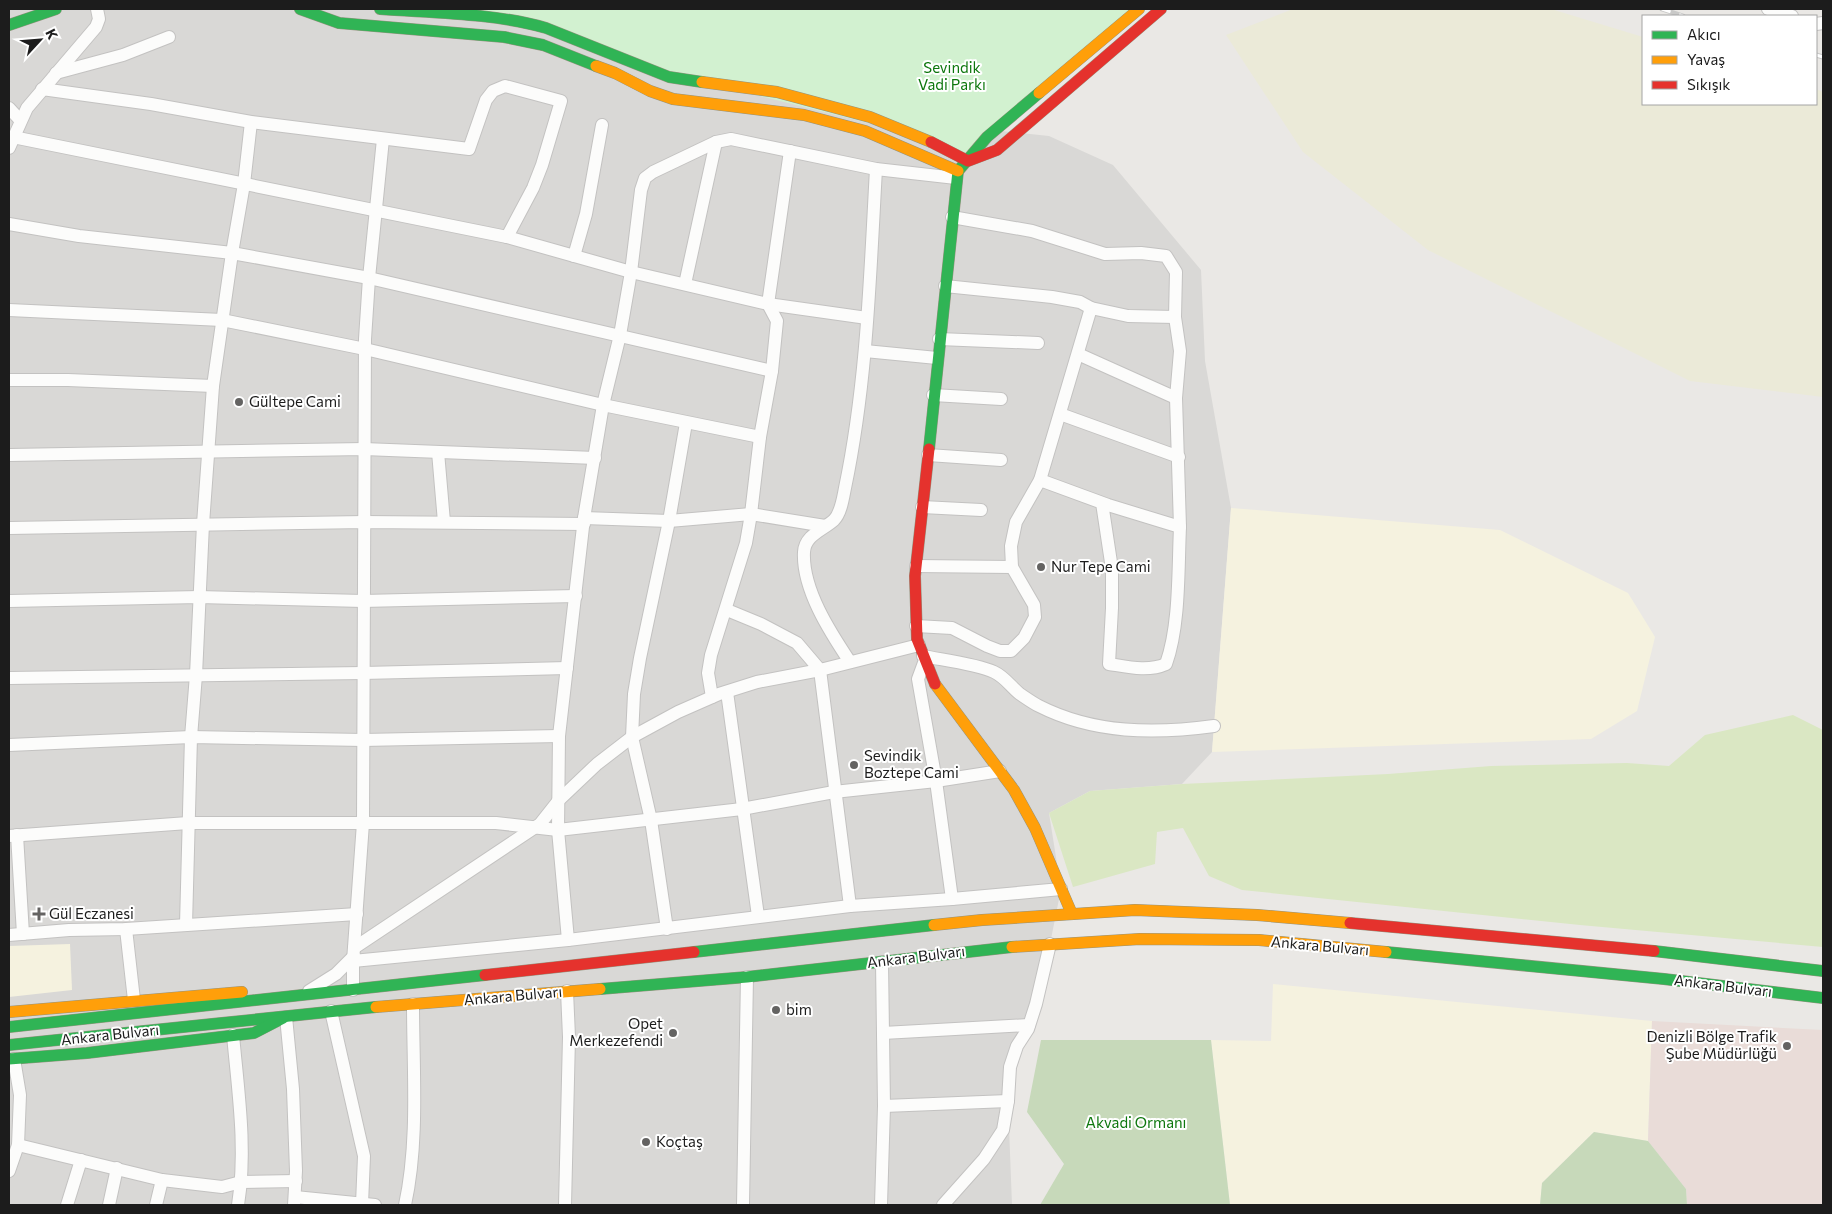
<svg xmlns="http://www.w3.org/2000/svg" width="1832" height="1214" viewBox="0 0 1832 1214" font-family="Commissioner,sans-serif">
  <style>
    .residential { fill: #d9d8d6 }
    .education { fill: #f5f2df }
    .military { fill: #e9dcd8 }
    .farmland { fill: #ebead8 }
    .grass { fill: #dae7c3 }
    .forest { fill: #c7d9ba }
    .park { fill: #d2f1d0 }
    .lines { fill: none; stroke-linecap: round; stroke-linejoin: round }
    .street-casing { stroke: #c3c2c1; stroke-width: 14 }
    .fast-casing { stroke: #94937e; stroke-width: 12 }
    .slow-casing { stroke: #94937e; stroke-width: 12 }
    .jam-casing { stroke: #94937e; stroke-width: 12 }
    .street { stroke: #fcfcfb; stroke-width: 12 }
    .fast { stroke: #30b455; stroke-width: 11 }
    .slow { stroke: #ff9f0a; stroke-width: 11 }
    .jam { stroke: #e5322d; stroke-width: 11 }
    .rail-casing { stroke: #c9c9c8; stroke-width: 5 }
    .rail { stroke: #fff; stroke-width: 3; stroke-dasharray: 9; stroke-linecap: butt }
    .poi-dot { fill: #646362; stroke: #fff; stroke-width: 2 }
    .labels { text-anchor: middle; stroke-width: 4; stroke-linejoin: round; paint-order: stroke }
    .park-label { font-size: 15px; fill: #0d770d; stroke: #fff }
    .poi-label { font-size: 15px; fill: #1c1c1c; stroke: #fff; text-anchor: start }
    .street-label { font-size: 15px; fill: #1c1c1c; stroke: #fff }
  </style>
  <rect width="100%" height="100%" fill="#eae8e5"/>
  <polygon class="residential" points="9,9 438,9 933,124 1049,136 1113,165 1201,270 1205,361 1231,508 1212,752 1182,784 1090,791 1049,813 1061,889 1050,944 1008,1101 1012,1205 9,1205"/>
  <g class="education">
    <polygon points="1231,508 1500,530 1628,593 1655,637 1637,711 1591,739 1212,752"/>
    <polygon points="70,944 72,990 9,997 9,946"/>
    <polygon points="1273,984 1652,1021 1648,1141 1594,1132 1542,1183 1540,1205 1230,1205 1211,1040 1271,1041"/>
  </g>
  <polygon class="military" points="1652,1021 1823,1030 1823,1205 1687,1205 1686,1189 1648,1141"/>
  <polygon class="farmland" points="1293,9 1551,9 1643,37 1643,104 1816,104 1816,89 1823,92 1823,397 1690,381 1428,250 1303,152 1226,35"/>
  <polygon class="grass" points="1793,715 1823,730 1823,947 1580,925 1242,890 1209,876 1183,828 1157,832 1155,864 1073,887 1049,813 1090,791 1182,784 1388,774 1491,766 1627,763 1669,766 1705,735"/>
  <g class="forest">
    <polygon points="1041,1040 1211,1040 1230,1205 1040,1205 1064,1164 1027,1112"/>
    <polygon points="1594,1132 1648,1141 1686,1189 1687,1205 1540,1205 1542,1183"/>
  </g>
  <polygon class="park" points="462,9 1137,9 968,161 917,135 712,84"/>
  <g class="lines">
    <defs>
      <g id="street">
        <polyline points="1768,9 1792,16"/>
        <polyline points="1816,24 1823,23"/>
        <polyline points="56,73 123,55 169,37"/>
        <polyline points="42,89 151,104 251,122 469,149 486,100 493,91 505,86 561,101 542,165 533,188 507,237"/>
        <polyline points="9,108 20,120"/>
        <polyline points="13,137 507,237 631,272 768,304 867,318"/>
        <polyline points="9,148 27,108 96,27 99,19 97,9"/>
        <polyline points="952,217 1032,231 1105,254 1141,253 1166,256 1176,272 1175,317 1180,351 1176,398 1180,527"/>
        <polyline points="9,224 79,236 232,253 369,278 772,371"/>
        <polyline points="574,256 586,214 602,125"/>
        <polyline points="685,284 716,142"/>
        <polyline points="945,286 1052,297 1080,302 1091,308 1128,316 1175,317"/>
        <polyline points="9,310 222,320 365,349 603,405 760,437"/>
        <polyline points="939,339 1038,343"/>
        <polyline points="865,351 937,358"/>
        <polyline points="1078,354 1176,398"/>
        <polyline points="9,380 68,380 213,386"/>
        <polyline points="933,395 1001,399"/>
        <polyline points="1060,414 1179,457"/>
        <polyline points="438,452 444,522"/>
        <polyline points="9,455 364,449 595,458"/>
        <polyline points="928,455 1001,460"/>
        <path d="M1040 480 1108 505 1180 527C1178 569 1180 625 1166 664 1148 672 1128 667 1109 664L1112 608V569L1102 503"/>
        <polyline points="922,507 981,510"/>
        <polyline points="584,518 669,521 751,514 825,526"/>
        <polyline points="9,528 364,522 584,524"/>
        <polyline points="916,566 1012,567"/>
        <polyline points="9,601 199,597 363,601 576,596"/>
        <polyline points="727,610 761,624 797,643 820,670 850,906"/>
        <polyline points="916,626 952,628 987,646 1000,651 1011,651 1024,638 1035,617 1034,605 1012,567 1011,546 1016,522 1040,480 1091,308"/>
        <path d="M923 656C943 660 977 664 994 672 1005 677 1011 687 1020 694 1026 698 1033 703 1039 706 1094 734 1155 734 1214 726"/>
        <polyline points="925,660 918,679 936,781 952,899"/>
        <path d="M850 662C830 632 802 589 804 552 805 535 823 530 834 520 841 513 843 498 845 488 867 383 870 276 876 169"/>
        <polyline points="9,678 363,673 567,668"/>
        <polyline points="727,692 758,916"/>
        <polyline points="712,697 708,673 711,655 746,543 751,514 760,437 772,371 777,321 768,304 790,151"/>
        <polyline points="9,745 191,737 363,740 559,736"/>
        <polyline points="17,835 23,934"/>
        <polyline points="9,836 188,823 496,823 558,830 742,809 834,792 936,781 1000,771"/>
        <polyline points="186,925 191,737 196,675 203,524 213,386 232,253 244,184 251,122"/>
        <polyline points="126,929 134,1000"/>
        <polyline points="667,929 651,820 632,737 634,694 640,658 669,521 686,423"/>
        <polyline points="9,935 69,930 126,929 357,914"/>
        <polyline points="568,940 558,830 559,736 584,518 603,405 620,335 631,272 641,190 645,178 653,172 716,142 731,139 876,169 956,178"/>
        <polyline points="354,948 540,824 559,800 597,764 632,737 678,712 719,694 757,682 820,670 919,645"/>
        <polyline points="353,961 568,940 850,906 952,899 1061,889"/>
        <polyline points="353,990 353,961 363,823 365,339 369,278 383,139"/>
        <polyline points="309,991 336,974 354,956"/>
        <polyline points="331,1011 364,1156 362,1204"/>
        <polyline points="286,1017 293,1089 296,1171 294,1205"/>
        <polyline points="883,1033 1029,1025"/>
        <path d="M233 1035C238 1091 247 1149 238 1205"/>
        <polyline points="884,1106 1008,1101"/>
        <polyline points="18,1145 162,1180 222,1187 241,1182 296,1181"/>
        <polyline points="9,1171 18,1145 20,1095 14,1059"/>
        <polyline points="295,1197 375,1205"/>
        <polyline points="67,1205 81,1160"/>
        <polyline points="109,1205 117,1168"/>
        <polyline points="156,1205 162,1180"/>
        <path d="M405 1205C419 1141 413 1070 413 1004"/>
        <polyline points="565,1205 569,1037 567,991"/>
        <polyline points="743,1205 747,977"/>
        <polyline points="881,1205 884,1106 882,962"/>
        <polyline points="943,1205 984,1159 1003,1130 1008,1101 1010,1067 1017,1046 1028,1029 1036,1004 1050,944"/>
      </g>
      <g id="fast">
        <polyline points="300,9 339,23 504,37 543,45 596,66"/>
        <path d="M380 9C435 13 493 13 546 28L669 77 702 82"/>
        <polyline points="9,25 56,9"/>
        <polyline points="929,449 958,171 987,137 1039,93"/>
        <polyline points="1654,951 1823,971"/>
        <polyline points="694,952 934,925"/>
        <polyline points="1386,952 1664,979 1823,998"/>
        <polyline points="600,989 747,977 1012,947"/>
        <polyline points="9,1027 485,975"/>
        <polyline points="9,1045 376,1007"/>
        <polyline points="9,1059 87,1053 254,1033 283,1018"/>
      </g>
      <g id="slow">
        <polyline points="596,66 615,73 650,91 673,99 804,115 865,131 958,171"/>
        <polyline points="702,82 777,92 870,117 931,142"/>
        <polyline points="1039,93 1139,9"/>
        <polyline points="935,684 1014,790 1035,828 1072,914"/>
        <polyline points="934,925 982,920 1135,910 1257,915 1350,923"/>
        <polyline points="1012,947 1140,939 1259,940 1386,952"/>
        <polyline points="376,1007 600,989"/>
        <polyline points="9,1012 242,992"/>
      </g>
      <g id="jam">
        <polyline points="931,142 968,161 997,150 1161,9"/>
        <polyline points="929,449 915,576 917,639 935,684"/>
        <polyline points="1350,923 1654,951"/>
        <polyline points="485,975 694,952"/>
      </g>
    </defs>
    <use href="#street" class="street-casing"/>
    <use href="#fast" class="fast-casing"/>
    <use href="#slow" class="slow-casing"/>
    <use href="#jam" class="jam-casing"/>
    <use href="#street" class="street"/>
    <use href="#fast" class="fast"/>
    <use href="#slow" class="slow"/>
    <use href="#jam" class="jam"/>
    <defs>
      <g id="rail">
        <polyline points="1662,9 1683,16"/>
        <polyline points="1816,55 1823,57"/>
      </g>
    </defs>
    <use href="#rail" class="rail-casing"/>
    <use href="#rail" class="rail"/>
  </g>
  <g class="poi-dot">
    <circle cx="239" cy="402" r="5"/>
    <circle cx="1041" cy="567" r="5"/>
    <circle cx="854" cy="765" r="5"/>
    <path d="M36.5 906.5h5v5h5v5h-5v5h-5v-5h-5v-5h5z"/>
    <circle cx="776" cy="1010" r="5"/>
    <circle cx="673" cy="1033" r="5"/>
    <circle cx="1787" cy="1046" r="5"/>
    <circle cx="646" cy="1142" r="5"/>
  </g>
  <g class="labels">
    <g class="park-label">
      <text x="952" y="73">Sevindik<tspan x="952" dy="17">Vadi Parkı</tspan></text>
      <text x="1136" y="1128">Akvadi Ormanı</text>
    </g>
    <g class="poi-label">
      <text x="249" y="407">Gültepe Cami</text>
      <text x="1051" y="572">Nur Tepe Cami</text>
      <text x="864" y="761">Sevindik<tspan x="864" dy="17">Boztepe Cami</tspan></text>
      <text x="49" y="919">Gül Eczanesi</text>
      <text x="786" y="1015">bim</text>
      <text x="663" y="1029" text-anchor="end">Opet<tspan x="663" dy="17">Merkezefendi</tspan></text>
      <text x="1777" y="1042" text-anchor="end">Denizli Bölge Trafik<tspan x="1777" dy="17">Şube Müdürlüğü</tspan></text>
      <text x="656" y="1147">Koçtaş</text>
    </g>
    <g class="street-label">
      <text transform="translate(1320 946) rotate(5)" y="5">Ankara Bulvarı</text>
      <text transform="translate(916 957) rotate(-7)" y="5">Ankara Bulvarı</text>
      <text transform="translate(1723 986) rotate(7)" y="5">Ankara Bulvarı</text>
      <text transform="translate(513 996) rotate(-5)" y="5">Ankara Bulvarı</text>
      <text transform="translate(110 1035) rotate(-6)" y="5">Ankara Bulvarı</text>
    </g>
  </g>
  <rect width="1832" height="1214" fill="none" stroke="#1c1c1c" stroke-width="20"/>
  <rect x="1642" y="15" width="175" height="90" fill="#ffffff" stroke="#a4a4a4"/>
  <rect x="1652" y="31" width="25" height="8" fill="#30b455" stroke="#a4a4a4"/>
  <text x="1687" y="40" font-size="15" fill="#1c1c1c">Akıcı</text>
  <rect x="1652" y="56" width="25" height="8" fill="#ff9f0a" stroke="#a4a4a4"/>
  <text x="1687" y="65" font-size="15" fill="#1c1c1c">Yavaş</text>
  <rect x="1652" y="81" width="25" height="8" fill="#e5322d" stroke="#a4a4a4"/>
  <text x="1687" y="90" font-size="15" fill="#1c1c1c">Sıkışık</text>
  <g transform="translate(40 40) rotate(64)" stroke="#ffffff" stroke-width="4" paint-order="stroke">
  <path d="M0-4L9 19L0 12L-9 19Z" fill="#1c1c1c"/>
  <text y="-8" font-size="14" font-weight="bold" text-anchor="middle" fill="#1c1c1c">K</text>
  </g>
</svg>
